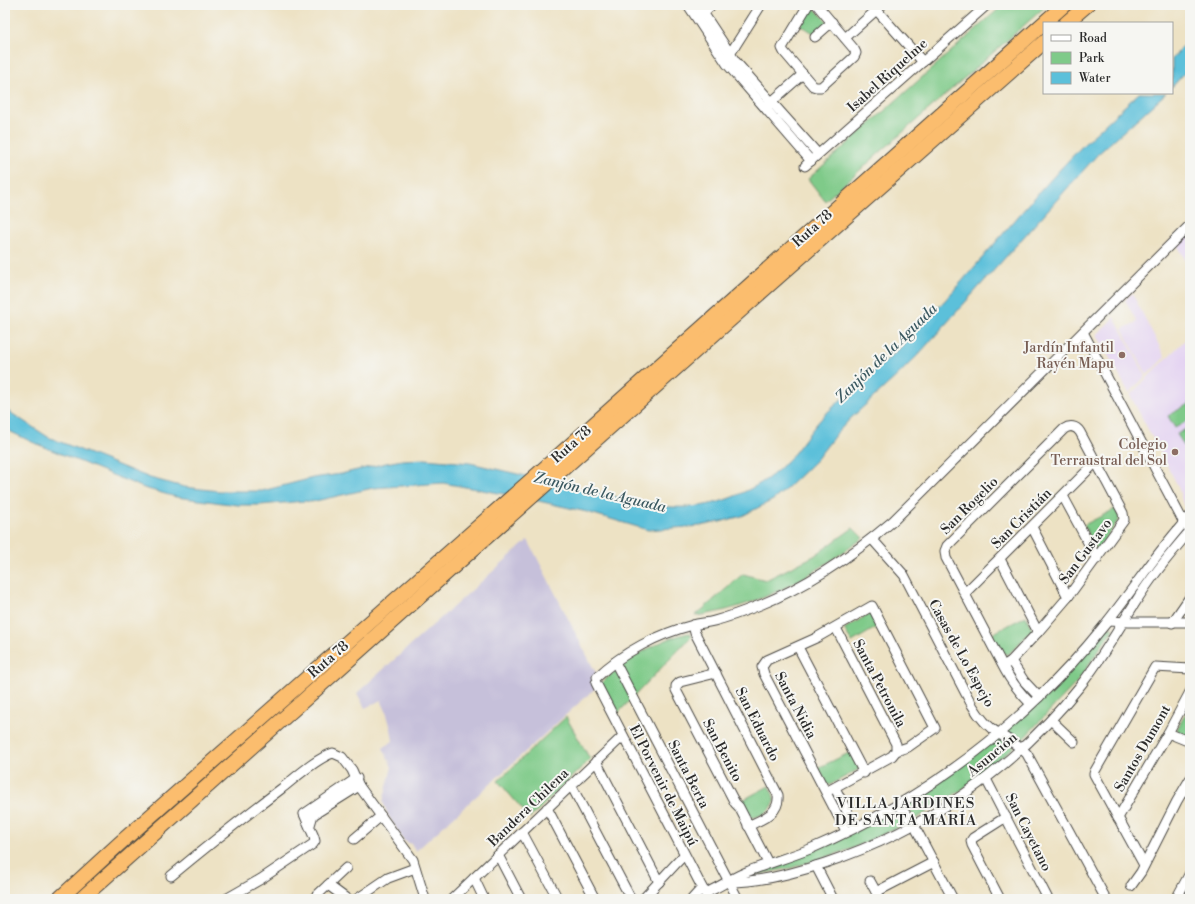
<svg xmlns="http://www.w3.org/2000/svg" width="1195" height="904" viewBox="0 0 1195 904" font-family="'Libre Bodoni',serif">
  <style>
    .built { fill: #e4d3f2 }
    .industrial { fill: #c6c0da }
    .green { fill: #7fca89; stroke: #557a5a }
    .water { fill: #5cc0da; stroke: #447682 }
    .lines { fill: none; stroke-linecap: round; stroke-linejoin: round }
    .minor-casing { stroke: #484642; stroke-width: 11 }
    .highway-casing { stroke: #484642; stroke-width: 16 }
    .minor { stroke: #fff; stroke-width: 9 }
    .highway { stroke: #fbbd6e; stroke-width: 14 }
    .education-dot { fill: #8d6e63; stroke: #f6f6f2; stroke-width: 1.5 }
    .labels { text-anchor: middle; stroke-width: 4; stroke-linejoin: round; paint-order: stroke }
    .street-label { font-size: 14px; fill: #2b2b2b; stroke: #f6f6f2 }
    .education-label { font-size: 14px; fill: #785e54; stroke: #f6f6f2; text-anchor: end }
    .water-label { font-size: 15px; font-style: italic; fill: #3a5860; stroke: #f6f6f2 }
    .neighbourhood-label { font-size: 15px; letter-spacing: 1px; fill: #2b2b2b; stroke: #f6f6f2 }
  </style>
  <rect width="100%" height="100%" fill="#f6f6f2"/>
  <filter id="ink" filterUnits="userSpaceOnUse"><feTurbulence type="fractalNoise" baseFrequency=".025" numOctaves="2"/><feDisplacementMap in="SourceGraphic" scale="8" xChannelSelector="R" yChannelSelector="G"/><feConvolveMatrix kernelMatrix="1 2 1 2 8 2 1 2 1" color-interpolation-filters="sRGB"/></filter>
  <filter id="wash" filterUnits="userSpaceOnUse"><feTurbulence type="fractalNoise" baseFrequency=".012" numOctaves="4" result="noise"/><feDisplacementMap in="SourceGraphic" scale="16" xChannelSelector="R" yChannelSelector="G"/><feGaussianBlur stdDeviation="0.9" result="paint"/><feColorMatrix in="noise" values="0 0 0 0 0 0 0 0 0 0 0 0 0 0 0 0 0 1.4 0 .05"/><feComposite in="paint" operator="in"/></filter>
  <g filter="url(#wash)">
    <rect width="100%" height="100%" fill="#ede2c4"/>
    <g class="built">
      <polygon points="1190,233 1190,269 1178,246"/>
      <polygon points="1132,293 1165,357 1147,375 1122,329 1137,322 1125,300"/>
      <polygon points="1114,317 1146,376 1129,393 1097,335"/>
      <polygon points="1190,335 1190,508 1188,508 1183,504 1178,486 1130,395"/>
    </g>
    <polygon class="industrial" points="528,540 601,683 416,851 411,844 404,841 388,815 383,802 392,767 383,748 393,741 391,729 386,711 381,700 365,708 357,693"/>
    <g class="green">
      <polygon points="1003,5 1047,5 825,201 808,179"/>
      <polygon points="812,6 828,22 815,34 800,25"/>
      <polygon points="1190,403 1190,419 1175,428 1168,416"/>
      <polygon points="1190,427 1190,443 1184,446 1177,434"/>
      <polygon points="1115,509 1120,518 1097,550 1084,525"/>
      <path d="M853 528 863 538C812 576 758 608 695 616L743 574 766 580 814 556Z"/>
      <polygon points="871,613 879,626 852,642 844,629"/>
      <path d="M1026 616 1032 630 1009 654C999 656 995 642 992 634Z"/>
      <polygon points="1108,626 1113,629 1078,681 1021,741 1006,731"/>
      <path d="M689 633 692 636 617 714 601 683C627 660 656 640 689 633Z"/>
      <polygon points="1190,706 1190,737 1179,733 1177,729"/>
      <polygon points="566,717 590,759 530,818 498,781"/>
      <polygon points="998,738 1014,747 966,787 916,819 904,803"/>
      <polygon points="851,752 859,769 830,785 827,784 818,768"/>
      <path d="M769 786C771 791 775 796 774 802 772 811 758 819 749 817L741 801Z"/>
      <polygon points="895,808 907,823 851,849 791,868 748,876 839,839"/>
    </g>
    <g class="water">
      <polygon points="1190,38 1190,67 1172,87 1172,59"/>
      <path d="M1139 93H1166L1098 154 918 355 899 374 850 419 836 434 816 460 785 490 773 500 742 516 720 522 700 526 648 530 587 512 521 497 443 483 373 488 311 502 305 501 260 505H238L176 497 144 488 32 442 5 429V409L48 437 150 478 184 487 219 491H262L313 478 341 474 386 463 402 460 425 459 470 463 651 505C689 510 715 507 750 489 766 481 780 470 792 456 805 440 816 422 832 408 853 387 878 370 899 349 957 291 1009 224 1065 164 1088 139 1114 116 1139 93Z"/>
    </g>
  </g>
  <g filter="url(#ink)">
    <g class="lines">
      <defs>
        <g id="minor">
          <polyline points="688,5 727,64 811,161"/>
          <polyline points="698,5 735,61 818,154"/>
          <polyline points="808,5 782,48 784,52 813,86 816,87 821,87 854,57 856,53 854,49 817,5"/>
          <polyline points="872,5 923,62"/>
          <polyline points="699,16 712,5"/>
          <polyline points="815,37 832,22"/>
          <polyline points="845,38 882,5"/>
          <polyline points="730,54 761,5"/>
          <polyline points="768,105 803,74"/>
          <polyline points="805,166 987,5"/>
          <polyline points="1083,332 1184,523 1187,526"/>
          <polyline points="1063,496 1097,559"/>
          <polyline points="1032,527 1068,597"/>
          <path d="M872 539 904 575 966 694C972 706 980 719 991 728 1002 737 1017 743 1027 754L1106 899"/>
          <polyline points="1000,559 1038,632"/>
          <polyline points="965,593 1096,462"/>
          <polyline points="1108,621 1129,622 1190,622"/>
          <polyline points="1172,623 1190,597"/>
          <path d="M693 625 695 633 778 795C780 814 762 819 748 826"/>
          <polyline points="836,628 896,744 896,751"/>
          <polyline points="798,647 864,773"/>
          <polyline points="1011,661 1024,681 1039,697"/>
          <polyline points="615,662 738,899"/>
          <path d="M1003 666 1011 661 1038 632 1068 597 1124 520 1123 513 1080 432C1076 426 1070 425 1064 429L947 546 945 551 946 558 1005 670C1012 683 1021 694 1031 704"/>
          <polyline points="716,673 680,682 676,686 676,690 735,803 739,807 768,863"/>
          <path d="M597 677C623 652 658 634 693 625 700 623 707 623 714 621 729 617 745 611 760 605 809 585 853 555 893 521L1190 225"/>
          <polyline points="596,683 708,899"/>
          <polyline points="1051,720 1074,742"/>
          <polyline points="1168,733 1190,742"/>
          <polyline points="596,761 659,882"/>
          <polyline points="986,779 1048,899"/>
          <polyline points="571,785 631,899"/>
          <polyline points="835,788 855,827"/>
          <polyline points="826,792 892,756 896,751 908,747 935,728 872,606 816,638 767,660 762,667 764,674 846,831"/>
          <polyline points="898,804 914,825 953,899"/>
          <polyline points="547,808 595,899"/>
          <polyline points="1118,818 1168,733 1190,692"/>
          <polyline points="310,825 313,815 359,786"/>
          <polyline points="522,832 558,899"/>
          <polyline points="354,839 381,816"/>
          <polyline points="498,855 521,899"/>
          <polyline points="1144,865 1094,774 1095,771 1155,667 1190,669"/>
          <polyline points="816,866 833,899"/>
          <path d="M171 876C207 846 244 817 281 789 295 778 317 758 333 753L342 757 352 770 359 786 413 860 425 899"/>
          <polyline points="474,878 484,899"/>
          <polyline points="870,881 880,899"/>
          <path d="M730 882C762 882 795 873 825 863 925 830 1014 769 1080 686 1101 660 1117 631 1135 603 1151 577 1170 554 1190 531"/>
          <polyline points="328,885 347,899"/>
          <polyline points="1131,886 1141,872 1177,801 1190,779"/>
          <path d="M710 891C723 885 735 876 749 871 769 863 790 857 810 849 894 813 973 761 1038 698 1061 676 1083 652 1103 627 1133 590 1158 550 1190 516"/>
          <polyline points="876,892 934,862"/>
          <polyline points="226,899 261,879 313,844 315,841 314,837 304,814 357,778"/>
          <polyline points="313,899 346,868"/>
          <polyline points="357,899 388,878 415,868"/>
          <polyline points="452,899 623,736"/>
          <polyline points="643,899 684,855"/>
          <polyline points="692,899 702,888"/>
          <polyline points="1000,899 972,845 971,841 973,838 1006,817"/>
          <polyline points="1176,899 1190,873"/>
          <polyline points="1188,899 1190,895"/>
        </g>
        <g id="highway">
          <polyline points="1066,23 1087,5"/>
          <polyline points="59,899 119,844 547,466 1064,5"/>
          <polyline points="81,899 769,285 1044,42"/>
        </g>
      </defs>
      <use href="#minor" class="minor-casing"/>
      <use href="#highway" class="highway-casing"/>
      <use href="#minor" class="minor"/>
      <use href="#highway" class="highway"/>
    </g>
  </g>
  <g class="education-dot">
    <circle cx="1122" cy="355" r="4"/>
    <circle cx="1175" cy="452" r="4"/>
  </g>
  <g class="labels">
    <g class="street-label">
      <text transform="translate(887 75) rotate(-42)" y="5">Isabel Riquelme</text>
      <text transform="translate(812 228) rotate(-42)" y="5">Ruta 78</text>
      <text transform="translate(571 444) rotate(-42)" y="5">Ruta 78</text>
      <text transform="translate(969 505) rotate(-45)" y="5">San Rogelio</text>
      <text transform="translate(1021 518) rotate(-45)" y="5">San Cristián</text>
      <text transform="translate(1085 551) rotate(-53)" y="5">San Gustavo</text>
      <text transform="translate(962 653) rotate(61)" y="5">Casas de Lo Espejo</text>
      <text transform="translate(328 659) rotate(-41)" y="5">Ruta 78</text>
      <text transform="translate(880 683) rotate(62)" y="5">Santa Petronila</text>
      <text transform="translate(796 705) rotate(62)" y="5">Santa Nidia</text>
      <text transform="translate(758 724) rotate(63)" y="5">San Eduardo</text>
      <text transform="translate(1142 748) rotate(-60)" y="5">Santos Dumont</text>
      <text transform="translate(723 750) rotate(62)" y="5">San Benito</text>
      <text transform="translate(992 754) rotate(-40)" y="5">Asunción</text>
      <text transform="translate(689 774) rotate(63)" y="5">Santa Berta</text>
      <text transform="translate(664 785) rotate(63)" y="5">El Porvenir de Maipú</text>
      <text transform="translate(528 807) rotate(-44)" y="5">Bandera Chilena</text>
      <text transform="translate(1029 832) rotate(63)" y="5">San Cayetano</text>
    </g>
    <g class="education-label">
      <text x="1114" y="352">Jardín Infantil<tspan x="1114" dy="16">Rayén Mapu</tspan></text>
      <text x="1167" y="449">Colegio<tspan x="1167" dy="16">Terraustral del Sol</tspan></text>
    </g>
    <g class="water-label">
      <text transform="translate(886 353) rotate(-44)" y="5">Zanjón de la Aguada</text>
      <text transform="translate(600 492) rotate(13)" y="5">Zanjón de la Aguada</text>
    </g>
    <g class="neighbourhood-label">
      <text x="906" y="808">VILLA JARDINES<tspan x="906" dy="17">DE SANTA MARÍA</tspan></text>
    </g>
  </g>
  <rect width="1195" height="904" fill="none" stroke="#f6f6f2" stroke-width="20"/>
  <rect x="1043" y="22" width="130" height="72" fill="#f6f6f2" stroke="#a5a5a2"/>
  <rect x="1051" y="35" width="20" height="6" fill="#ffffff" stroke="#a5a5a2"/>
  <text x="1079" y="42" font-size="12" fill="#2b2b2b">Road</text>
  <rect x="1051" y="52" width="20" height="12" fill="#7fca89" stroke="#a5a5a2"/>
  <text x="1079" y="62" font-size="12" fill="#2b2b2b">Park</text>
  <rect x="1051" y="72" width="20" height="12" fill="#5cc0da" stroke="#a5a5a2"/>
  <text x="1079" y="82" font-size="12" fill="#2b2b2b">Water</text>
</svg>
